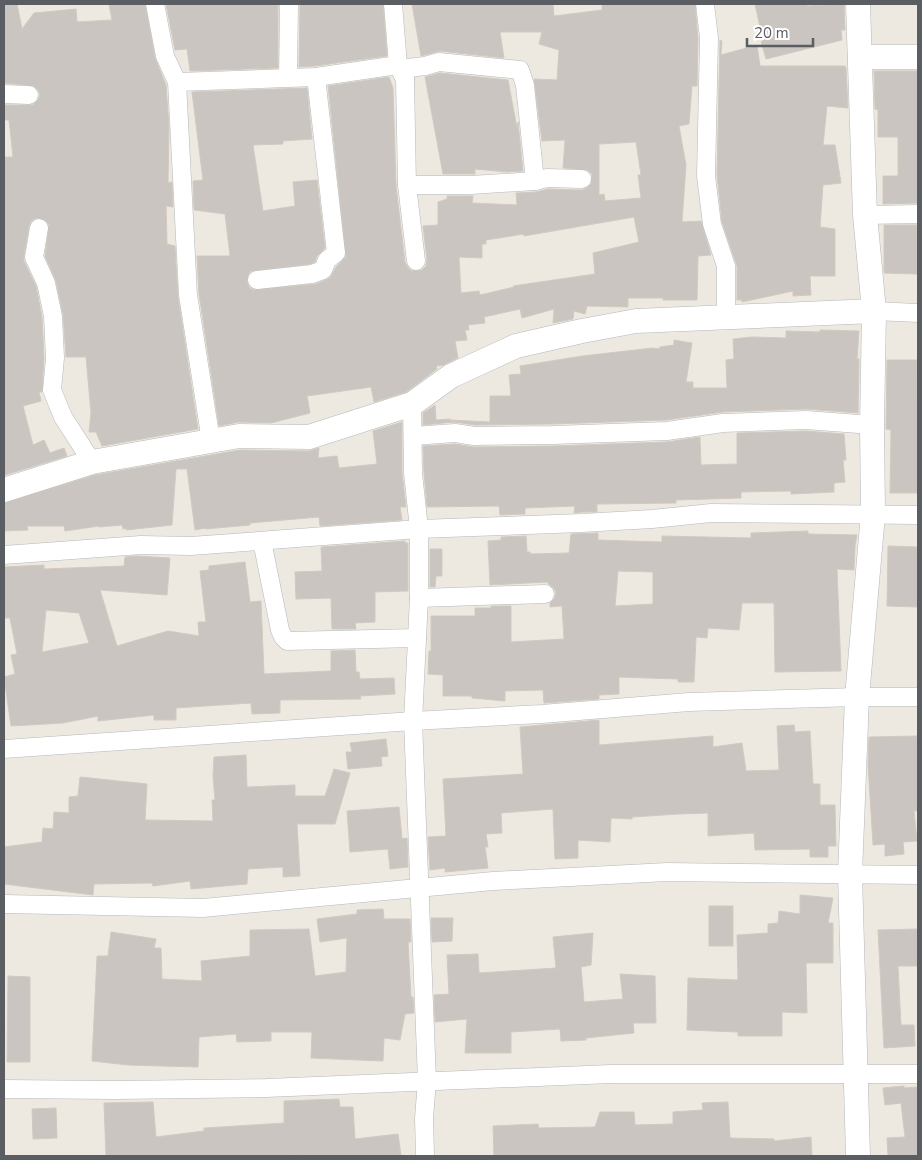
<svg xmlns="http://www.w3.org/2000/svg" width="922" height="1160" viewBox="0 0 922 1160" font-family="'Nunito Sans',sans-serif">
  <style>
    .building { fill: #cac5c0; stroke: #d1cac0; fill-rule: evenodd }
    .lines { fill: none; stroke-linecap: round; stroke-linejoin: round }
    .street-casing { stroke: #b4b8bc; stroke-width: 19 }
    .secondary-casing { stroke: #b3b7bc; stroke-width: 25 }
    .street { stroke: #fff; stroke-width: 18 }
    .secondary { stroke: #fff; stroke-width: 24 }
  </style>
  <rect width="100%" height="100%" fill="#ede9e1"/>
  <g class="building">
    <polygon points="4,4 17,4 22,29 34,13 76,9 77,22 112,20 109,4 145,4 155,58 166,85 169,127 168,183 172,182 173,207 166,206 167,244 175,246 178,297 198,429 102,446 96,432 89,432 91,413 86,357 66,357 63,314 56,281 45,256 49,225 45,220 36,218 31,221 29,226 24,256 24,261 36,286 42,317 44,358 42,392 39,392 41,401 23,406 33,445 44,440 50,453 64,448 67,456 5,475 4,471 4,157 13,157 9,120 4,120 4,105 33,105 38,100 40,95 38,90 34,86 4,83"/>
    <polygon points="166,4 278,4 278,68 190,71 187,49 175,50"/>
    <polygon points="300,4 383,4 387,56 315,66 299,67"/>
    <path d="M412 4H553L554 16 602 10V4H695L698 39 697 86H692L689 124 679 126 686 165 682 222 701 221 711 255 698 256 697 300H663V298H628V307L587 306 585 314 574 311 573 319 553 323 554 309 522 318 520 309 484 317 485 323 468 325 469 330H465L467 340 455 341 458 358 444 365 436 366 437 369 406 392 374 402 371 387 307 396 310 413 271 423 239 422 219 426 199 294 197 256H230L225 214 194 210 193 181 203 180 192 92 307 88 312 139 283 141V144L253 145 263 211 295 206 293 182 317 180 325 248 317 256 315 262 310 264 251 271 248 275 247 282 249 287 253 290 316 284 330 278 336 267 346 257 328 86 389 77 393 88 396 186 405 262 408 268 412 271 422 270 426 266 427 260 423 226 438 225V202L447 199V196H473L472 203 517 205 516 193 536 192 548 189 582 190 587 188 591 184 592 174 587 170 563 168 565 140 542 141 534 79 557 80 559 50 539 44 542 32H500L504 58 440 51 421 56ZM636 142 641 175H638L641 198 605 201 604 194 599 195V144ZM634 217 639 242 593 253 595 274 513 286 514 287 480 295 479 291 461 293 459 257 482 258V244H486V240L524 234V236Z"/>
    <polygon points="755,4 807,4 807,6 844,4 845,30 841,30 842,40 766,59 761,42 763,41"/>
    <polygon points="720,40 722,41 721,55 757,45 760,66 845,66 846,68 848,108 827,106 823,145 835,145 841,183 823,185 820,227 835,229 835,276 810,276 811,295 793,296 793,291 742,302 742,300 737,300 737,266 722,222 717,175"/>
    <polygon points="874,71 918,71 918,203 883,204 883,176 898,176 898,137 878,137 878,110 875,109"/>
    <polygon points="440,73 508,80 517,128 518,122 523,171 507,172 475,169 475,174 443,174 425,77"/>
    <polygon points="884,225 917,225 917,274 884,273"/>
    <polygon points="820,330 859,331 857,359 859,359 858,413 806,409 723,412 666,420 553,424 475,425 454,422 423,425 423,413 435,405 436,420 450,419 450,420 490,422 490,396 511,396 509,375 521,374 520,366 582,356 653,348 659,349 660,347 674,345 674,340 692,343 686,382 693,382 693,388 727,388 726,360 734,359 733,339 752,337 786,338 786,331 820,332"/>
    <polygon points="887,360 917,360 918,493 890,493 891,430 886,429"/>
    <polygon points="402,422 402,473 406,507 400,507 402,520 320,526 319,517 250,523 250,525 205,529 205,528 195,530 187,469 176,469 172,525 126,530 126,528 123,529 122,525 99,527 99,526 65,531 64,526 27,526 28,530 4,531 4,503 95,475 240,450 309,451 319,448 318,458 337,456 339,468 377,464 373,431"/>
    <polygon points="806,431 844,434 846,460 843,460 845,482 834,483 834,492 791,494 791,491 741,492 741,498 676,500 676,503 597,504 597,512 582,512 574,513 575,506 525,508 525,514 500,515 499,506 427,507 424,472 423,446 455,444 474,447 553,446 667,442 700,437 701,465 737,464 737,433"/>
    <path d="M808 531V534L857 535 855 546 854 570 837 569 841 671 775 672 774 603H742L739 630 708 628 707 638 696 637 694 682H678V679L619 677V694L599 695V699L544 703 543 690 505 691V701L472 698V696H443V675L428 674 429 651H431V616H475V608H491V606H511V642L564 639 562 606 550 607V603L554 599 556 593 554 588 548 584V582L490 585 488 541 501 540V537L526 536 527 552H530V554L569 553 571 534 598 533V540L662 542V536L751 538V533ZM618 571 653 572V604L615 606Z"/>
    <polygon points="405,541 405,543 408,543 408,591 375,592 375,622 355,623 356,629 332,629 331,598 296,599 295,572 322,571 321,547"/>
    <polygon points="888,546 918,547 918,607 887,606"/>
    <polygon points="430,549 442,549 442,576 436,576 435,587 430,587"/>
    <path d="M136 556 170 558 167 595 100 590 117 646 168 631 199 636 198 622H206L200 571 209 570V566L245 562 250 602 261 601 264 674 331 671V651L355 650 356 672H359L360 679 394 678 395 694 360 696 361 699 280 700V713L252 714 251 703 176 708V720H154V715L98 721V716L63 723 11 726 4 677 15 674 11 655 17 654 10 618H4V567L44 565V569L124 566 125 557ZM46 610 79 613 89 643 42 652Z"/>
    <polygon points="599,720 599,745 713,736 713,747 742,743 746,771 779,770 777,726 794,725 795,732 810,731 813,784 820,784 820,805 835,805 836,846 828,846 828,857 810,857 810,849 755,850 754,833 708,836 708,813 679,814 632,817 632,819 611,818 610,842 578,840 578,858 555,859 553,809 501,813 502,833 486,834 488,847 485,847 488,868 445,872 445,868 430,870 428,837 446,836 443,779 523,774 520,727"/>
    <polygon points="918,736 918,811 914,811 917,841 903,842 904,854 885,856 885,844 873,845 868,764 869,737"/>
    <polygon points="386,739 388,756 381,757 382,766 348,769 346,752 352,752 350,743"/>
    <polygon points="246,755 247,787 295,785 295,796 325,796 334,769 350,773 335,824 297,824 300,876 283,877 283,867 248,869 247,884 191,889 190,881 153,886 152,883 94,884 93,895 4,884 4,847 42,842 43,828 53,829 54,812 69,813 69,797 78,796 80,777 147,784 145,820 213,821 212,800 215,800 213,776 214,757"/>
    <polygon points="399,807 402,839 407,838 408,867 390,869 388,849 350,852 347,811"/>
    <polygon points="800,895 833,898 828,923 833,923 833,963 806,963 807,1013 782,1012 782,1036 738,1036 738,1032 687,1030 688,978 738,980 737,935 768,933 768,924 778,923 779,911 800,914"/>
    <rect x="709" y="906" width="24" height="40"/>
    <polygon points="383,909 384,919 410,919 411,942 408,942 411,997 413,997 414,1013 405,1014 400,1040 384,1038 383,1061 311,1058 312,1032 271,1032 271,1041 237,1042 236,1034 199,1037 198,1067 128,1065 92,1061 97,956 108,956 111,932 156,939 154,948 161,948 162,979 202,981 201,961 250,956 250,930 309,929 315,976 346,972 347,938 320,942 317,919 357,914 357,910"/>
    <polygon points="431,918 453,918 452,941 432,942"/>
    <polygon points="918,929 918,966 898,966 901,1025 914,1025 915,1046 884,1048 878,930"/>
    <polygon points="593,933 591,965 581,967 584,1002 623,999 620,974 655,976 656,1023 633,1023 634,1033 586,1038 586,1040 561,1041 560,1029 511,1032 511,1053 465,1053 467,1019 435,1022 434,995 449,994 447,955 478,954 479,973 556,968 553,937"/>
    <polygon points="8,976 30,977 30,1062 7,1062"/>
    <polygon points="904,1086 904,1088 918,1087 918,1156 888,1156 887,1138 905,1137 901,1103 885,1105 883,1088"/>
    <polygon points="339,1099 340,1107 353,1107 355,1139 398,1134 401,1155 106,1156 104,1103 153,1102 156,1137 204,1131 204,1128 284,1123 284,1101"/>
    <polygon points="728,1102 730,1138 774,1139 774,1141 811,1137 812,1156 494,1156 493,1126 538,1124 539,1128 595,1127 600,1112 634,1112 635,1125 673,1124 673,1112 703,1110 702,1103"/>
    <polygon points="56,1108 57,1138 33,1139 32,1109"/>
  </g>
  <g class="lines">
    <defs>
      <g id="street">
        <polyline points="155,4 165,56 177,82 188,295 211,441"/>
        <polyline points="393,4 398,65 405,79 407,185 416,261"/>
        <polyline points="705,4 709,38 706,176 712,224 726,266 726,317"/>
        <polyline points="288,77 289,4"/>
        <polyline points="405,79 400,69 425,66 439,62 520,70 525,85 535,181"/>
        <polyline points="177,82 316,77 398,65"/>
        <polyline points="4,94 29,95"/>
        <polyline points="407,185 471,185 535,181 547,178 582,179"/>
        <polyline points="865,215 918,214"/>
        <polyline points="39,228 34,257 46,283 53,316 55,358 52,390 63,417 92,462"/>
        <polyline points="257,280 312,274 323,270 327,260 336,253 316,77"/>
        <polyline points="874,311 918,313"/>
        <polyline points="412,404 413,473 419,529 419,598 413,721 427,1081 424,1118 425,1156"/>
        <polyline points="413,436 455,433 474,436 553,435 667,431 723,423 806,420 872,425"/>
        <polyline points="262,541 280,630 283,637 287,641 417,638"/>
        <polyline points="4,555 141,545 191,546 419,529 582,523 652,519 711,513 918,515"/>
        <polyline points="419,598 545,594"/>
        <polyline points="4,749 413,721 542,714 689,702 857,697 918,697"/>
        <polyline points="4,904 203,908 493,881 667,872 918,875"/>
        <polyline points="4,1089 115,1090 266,1088 611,1074 918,1074"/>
      </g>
      <g id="secondary">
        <polyline points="858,4 865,215 874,311 872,425 873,514 857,697 850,874 858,1156"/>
        <polyline points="860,57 918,57"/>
        <polyline points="4,490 92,462 239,436 309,437 412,404 451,376 516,346 582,331 636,321 874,311"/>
      </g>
    </defs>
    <use href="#street" class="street-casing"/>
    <use href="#secondary" class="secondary-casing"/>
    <use href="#street" class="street"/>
    <use href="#secondary" class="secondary"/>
  </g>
  <rect width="922" height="1160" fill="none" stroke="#5a5e62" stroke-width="10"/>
  <path d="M747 38v8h66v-8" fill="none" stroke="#5a5e62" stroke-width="2.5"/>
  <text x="754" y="38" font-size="15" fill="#5a5e62" stroke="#ffffff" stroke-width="4" paint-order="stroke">20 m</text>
</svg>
